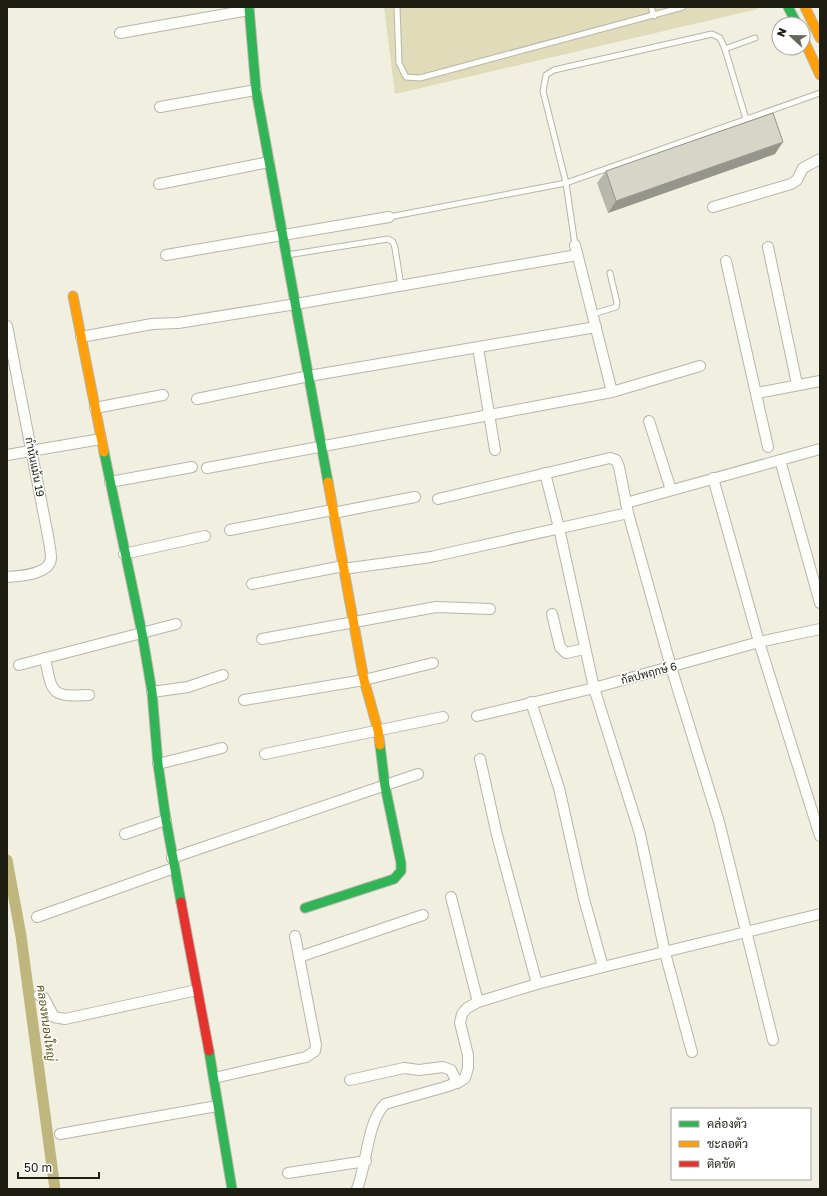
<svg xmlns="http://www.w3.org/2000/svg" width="827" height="1196" viewBox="0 0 827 1196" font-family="'Golos Text',Sarabun,sans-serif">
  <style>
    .green { fill: #e0dbb8 }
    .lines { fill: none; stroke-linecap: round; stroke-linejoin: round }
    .canal { stroke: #beb67c; stroke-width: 11 }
    .lane-casing { stroke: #b7b6a9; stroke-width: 7 }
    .street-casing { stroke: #b7b6a9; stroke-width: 12 }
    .fast-casing { stroke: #b7b6a9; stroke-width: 11 }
    .slow-casing { stroke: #b7b6a9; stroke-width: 11 }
    .jam-casing { stroke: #b7b6a9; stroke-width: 11 }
    .lane { stroke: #fdfdfa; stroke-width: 5 }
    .street { stroke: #fdfdfa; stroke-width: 10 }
    .fast { stroke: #30b455; stroke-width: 9 }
    .slow { stroke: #ff9f0a; stroke-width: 9 }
    .jam { stroke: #e5322d; stroke-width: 9 }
    .wall { fill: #b8b7ac }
    .shaded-wall { fill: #96958c }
    .building { fill: #d6d5c8; stroke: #96958c }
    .labels { text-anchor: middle; stroke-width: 3; stroke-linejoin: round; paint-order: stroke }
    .street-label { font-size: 11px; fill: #1e1d12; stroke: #fff }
    .water-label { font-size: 12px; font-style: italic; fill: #5e561d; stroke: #fff }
  </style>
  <rect width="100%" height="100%" fill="#f1efdf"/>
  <polygon class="green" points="384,7 757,7 758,9 395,94"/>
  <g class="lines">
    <polyline class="canal" points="7,860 21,936 55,1189"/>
    <defs>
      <g id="lane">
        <polyline points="397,7 399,63 406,77 420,78 683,7"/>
        <polyline points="651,7 654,16"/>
        <polyline points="725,49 755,38"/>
        <polyline points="389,217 566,183 820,93"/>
        <polyline points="575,245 566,183 543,91 546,75 554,70 712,34 720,38 725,49 746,119"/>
        <polyline points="287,255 388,239 393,242 395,248 401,286"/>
        <polyline points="593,314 616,307 617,303 610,273"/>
      </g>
      <g id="street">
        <polyline points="120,33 249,10"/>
        <polyline points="160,107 256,90"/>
        <polyline points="159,184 269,162"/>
        <polyline points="713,207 791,184 797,180 803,168 820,159"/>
        <polyline points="575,245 612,392"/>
        <polyline points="768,247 797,384"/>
        <polyline points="166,255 389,217"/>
        <polyline points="726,261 768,447"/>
        <path d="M7 326 48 536C49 543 51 551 51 558 50 575 19 576 7 577"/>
        <polyline points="81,337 152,324 178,323 296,304 577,255"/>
        <polyline points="478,348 495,450"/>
        <polyline points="757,393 820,381"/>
        <polyline points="197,399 309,376 596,327"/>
        <polyline points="95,408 163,395"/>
        <polyline points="649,421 671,490"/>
        <polyline points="7,455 101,439"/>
        <polyline points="780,460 820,603"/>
        <polyline points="207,468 612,392 700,366"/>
        <polyline points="545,473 559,528 594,688 640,834 665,953 692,1052"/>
        <polyline points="713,478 759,642 820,836"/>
        <polyline points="110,482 192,467"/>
        <polyline points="438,499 610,458 616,460 619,467 628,513 671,667 719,822 773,1040"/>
        <polyline points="626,503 820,449"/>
        <polyline points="333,513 415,497"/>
        <polyline points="230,530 332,510"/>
        <polyline points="124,554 205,536"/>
        <polyline points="435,556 628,513"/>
        <polyline points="343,569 431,557"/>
        <polyline points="252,584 343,566"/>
        <polyline points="552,614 560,647 566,653 584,649"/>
        <polyline points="262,639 436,607 490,609"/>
        <path d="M45 658C52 694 51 697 89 695"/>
        <polyline points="19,665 176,624"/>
        <polyline points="152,692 188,687 223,675"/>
        <polyline points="244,700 364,680 433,663"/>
        <polyline points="531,702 559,788 584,899 603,967"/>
        <polyline points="477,716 594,688 759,642 820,629"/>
        <polyline points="265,754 443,717"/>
        <polyline points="480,759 497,835 537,984"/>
        <polyline points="158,764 222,748"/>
        <polyline points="125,834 166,820"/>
        <polyline points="172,858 418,774"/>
        <polyline points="451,897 478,1002"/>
        <polyline points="37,917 174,868"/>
        <polyline points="299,957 423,915"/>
        <polyline points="39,995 44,998 54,1017 65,1019 197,990"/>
        <polyline points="214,1078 306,1057 315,1051 316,1045 295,936"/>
        <polyline points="350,1080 404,1068 419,1070 443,1067 451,1070 457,1083"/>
        <polyline points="60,1134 217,1106"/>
        <polyline points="288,1173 366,1161"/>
        <path d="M357 1189C367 1164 367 1122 385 1104L445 1087 459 1082 465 1078 468 1068V1055L460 1023 462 1014 467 1008 478 1002 537 984 603 967 820 914"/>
      </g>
      <g id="fast">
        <polyline points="249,7 256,90 328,482"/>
        <polyline points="788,7 797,24"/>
        <polyline points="104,452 142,633 152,692 158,764 166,820 181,902"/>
        <polyline points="305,908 394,879 401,871 401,863 385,786 380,745"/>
        <polyline points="209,1051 232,1189"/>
      </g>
      <g id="slow">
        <polyline points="805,7 820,38"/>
        <polyline points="803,38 820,75"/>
        <polyline points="73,296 104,452"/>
        <polyline points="328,482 364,680 378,730 380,745"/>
      </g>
      <polyline id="jam" points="181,902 209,1051"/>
    </defs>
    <use href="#lane" class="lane-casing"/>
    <use href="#street" class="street-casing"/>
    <use href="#fast" class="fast-casing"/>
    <use href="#slow" class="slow-casing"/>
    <use href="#jam" class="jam-casing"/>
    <use href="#lane" class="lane"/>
    <use href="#street" class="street"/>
    <use href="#fast" class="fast"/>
    <use href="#slow" class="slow"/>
    <use href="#jam" class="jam"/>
  </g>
  <polygon class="wall" points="775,154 608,213 597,183 606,171"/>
  <polygon class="shaded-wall" points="783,142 775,154 608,213 616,201"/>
  <polygon class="building" points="773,113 783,142 616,201 606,171"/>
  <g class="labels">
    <g class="street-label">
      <text transform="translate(35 467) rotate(79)" y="4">กำนันแม้น 19</text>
      <text transform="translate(649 673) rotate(-15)" y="4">กัลปพฤกษ์ 6</text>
    </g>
    <g class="water-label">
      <text transform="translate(46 1023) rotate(82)" y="4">คลองหนองใหญ่</text>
    </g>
  </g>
  <rect width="827" height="1196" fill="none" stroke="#1e1d12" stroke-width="16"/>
  <rect x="671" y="1108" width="140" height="72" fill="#ffffff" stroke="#a5a5a0"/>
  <rect x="679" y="1121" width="20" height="6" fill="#30b455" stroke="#a5a5a0"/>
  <text x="707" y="1128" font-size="12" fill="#1e1d12">คล่องตัว</text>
  <rect x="679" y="1141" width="20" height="6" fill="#ff9f0a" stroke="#a5a5a0"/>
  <text x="707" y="1148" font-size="12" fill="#1e1d12">ชะลอตัว</text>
  <rect x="679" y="1161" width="20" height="6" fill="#e5322d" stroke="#a5a5a0"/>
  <text x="707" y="1168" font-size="12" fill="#1e1d12">ติดขัด</text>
  <g transform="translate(791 36) rotate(292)"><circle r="19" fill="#ffffff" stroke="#a5a5a0"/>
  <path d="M0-3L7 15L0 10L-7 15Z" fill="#68665a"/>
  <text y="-6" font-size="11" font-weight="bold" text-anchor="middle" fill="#1e1d12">N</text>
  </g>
  <path d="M18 1172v6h81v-6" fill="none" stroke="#1e1d12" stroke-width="2"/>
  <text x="24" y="1172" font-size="12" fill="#1e1d12" stroke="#ffffff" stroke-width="3" paint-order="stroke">50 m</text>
</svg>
